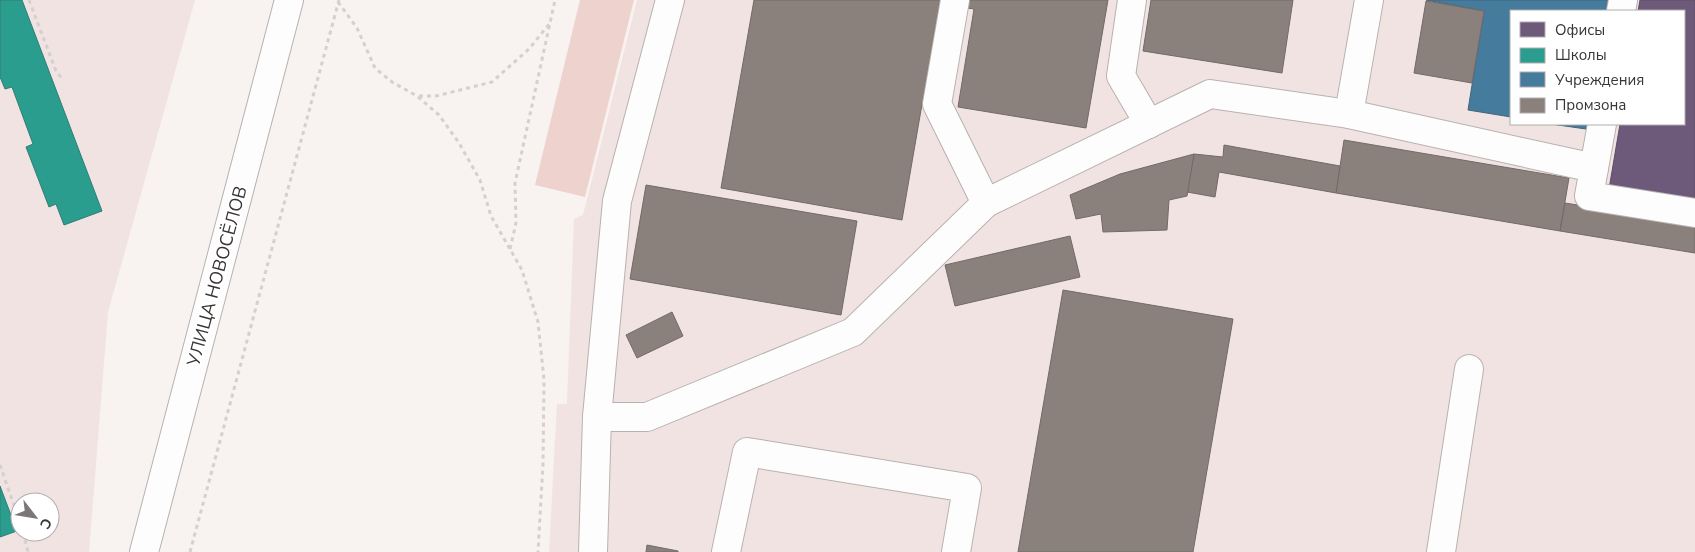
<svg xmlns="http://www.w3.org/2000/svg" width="1695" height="552" viewBox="0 0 1695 552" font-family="'Nunito Sans',sans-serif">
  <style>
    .built { fill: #f1e3e1; fill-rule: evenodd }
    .green { fill: #eed2ce }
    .offices { fill: #6d597a; stroke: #5e4e65 }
    .schools { fill: #2a9d8f; stroke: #2f7e74 }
    .public { fill: #457b9d; stroke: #42667e }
    .industry { fill: #8a817c; stroke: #726a67 }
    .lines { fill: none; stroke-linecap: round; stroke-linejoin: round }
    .minor-casing { stroke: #b7b2b0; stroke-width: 30 }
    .path { stroke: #d3d0d0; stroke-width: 3; stroke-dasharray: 4 4; stroke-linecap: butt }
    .minor { stroke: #fefdfd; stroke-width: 28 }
    .labels { text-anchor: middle; stroke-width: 5; stroke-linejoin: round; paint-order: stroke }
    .street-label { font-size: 18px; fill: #3a3535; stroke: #fff }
  </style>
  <rect width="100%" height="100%" fill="#f8f2f0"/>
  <g class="built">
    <path d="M0 0H195L108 312 89 552H0ZM20 502H50V532H20Z"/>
    <path d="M637 0H1695V552H549L557 404H567L574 219 583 215ZM1511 11H1684V124H1511Z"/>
  </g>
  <polygon class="green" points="580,0 634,0 585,197 535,185"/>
  <polygon class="offices" points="1640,0 1695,0 1695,203 1609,189 1620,124 1684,124 1684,11 1638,11"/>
  <g class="schools">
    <polygon points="0,0 22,0 102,211 64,225 56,204 49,207 26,147 33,144 12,87 5,89 0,77"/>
    <polygon points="0,486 17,531 0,537"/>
  </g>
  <g class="public">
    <polygon points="1426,0 1608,0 1606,11 1511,11 1511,117 1468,110 1484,11"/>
    <polygon points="1551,124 1587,124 1586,129"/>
  </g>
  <g class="industry">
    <polygon points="754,0 940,0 902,220 721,188"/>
    <polygon points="968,0 1108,0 1086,128 958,107 974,9 967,8"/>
    <polygon points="1151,0 1293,0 1282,73 1143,51"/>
    <polygon points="1426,1 1484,11 1472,83 1414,73"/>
    <polygon points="1344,140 1569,178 1560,231 1336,193"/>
    <polygon points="1224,145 1340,166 1336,193 1219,172 1215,197 1187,192 1194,154 1223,157"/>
    <polygon points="1194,154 1187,196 1169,200 1167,230 1103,232 1101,214 1076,219 1070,195 1120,174"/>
    <polygon points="646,185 857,221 841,315 630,279"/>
    <polygon points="1565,203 1695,224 1695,253 1560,231"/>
    <polygon points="1070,236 1080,277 955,306 945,265"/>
    <polygon points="1063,290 1233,319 1193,552 1018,552"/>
    <polygon points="672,312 683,336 637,358 626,335"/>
    <polygon points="647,545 678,551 678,552 646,552"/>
  </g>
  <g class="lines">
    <defs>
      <g id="minor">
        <polyline points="955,0 937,104 986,203"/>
        <polyline points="1132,0 1121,76 1149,124"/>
        <polyline points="1621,11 1623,0"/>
        <polyline points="1349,114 1369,0"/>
        <polyline points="1594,168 1589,196 1695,213"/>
        <polyline points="597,417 647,417 853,332 986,203 1210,94 1349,114 1594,168 1602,124"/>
        <polyline points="144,552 289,0"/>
        <polyline points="593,552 597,417 617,201 670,0"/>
        <polyline points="726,552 747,452 967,488 956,552"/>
        <polyline points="1441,552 1469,369"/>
      </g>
    </defs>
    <use href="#minor" class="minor-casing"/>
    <g class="path">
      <polyline points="29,0 56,71 63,80"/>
      <polyline points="338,2 357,28 375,68 392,82 417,96 439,115 459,143 480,180 491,216 522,270 538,322 544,380 543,464 538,552"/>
      <polyline points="419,96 436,96 492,82 529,49 550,23"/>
      <polyline points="510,249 516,223 515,183 555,0"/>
      <polyline points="0,465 20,523"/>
      <polyline points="23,532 28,552"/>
      <polyline points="190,552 339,0"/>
    </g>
    <use href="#minor" class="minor"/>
  </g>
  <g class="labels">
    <g class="street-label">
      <text transform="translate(217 276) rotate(-75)" y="6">УЛИЦА НОВОСЁЛОВ</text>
    </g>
  </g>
  <rect x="1510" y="10" width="175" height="115" fill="#ffffff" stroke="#b0aeae"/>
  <rect x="1520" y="22" width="25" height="15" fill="#6d597a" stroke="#b0aeae"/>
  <text x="1555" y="35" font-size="15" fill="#3a3535">Офисы</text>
  <rect x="1520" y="48" width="25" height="15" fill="#2a9d8f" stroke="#b0aeae"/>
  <text x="1555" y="60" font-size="15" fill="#3a3535">Школы</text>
  <rect x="1520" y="72" width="25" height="15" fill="#457b9d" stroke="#b0aeae"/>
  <text x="1555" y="85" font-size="15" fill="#3a3535">Учреждения</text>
  <rect x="1520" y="98" width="25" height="15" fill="#8a817c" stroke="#b0aeae"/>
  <text x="1555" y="110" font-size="15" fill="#3a3535">Промзона</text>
  <g transform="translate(35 517) rotate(121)"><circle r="24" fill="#ffffff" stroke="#b0aeae"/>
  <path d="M0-4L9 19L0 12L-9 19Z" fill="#7c7776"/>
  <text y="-8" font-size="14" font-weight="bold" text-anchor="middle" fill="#3a3535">С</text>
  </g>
</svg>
